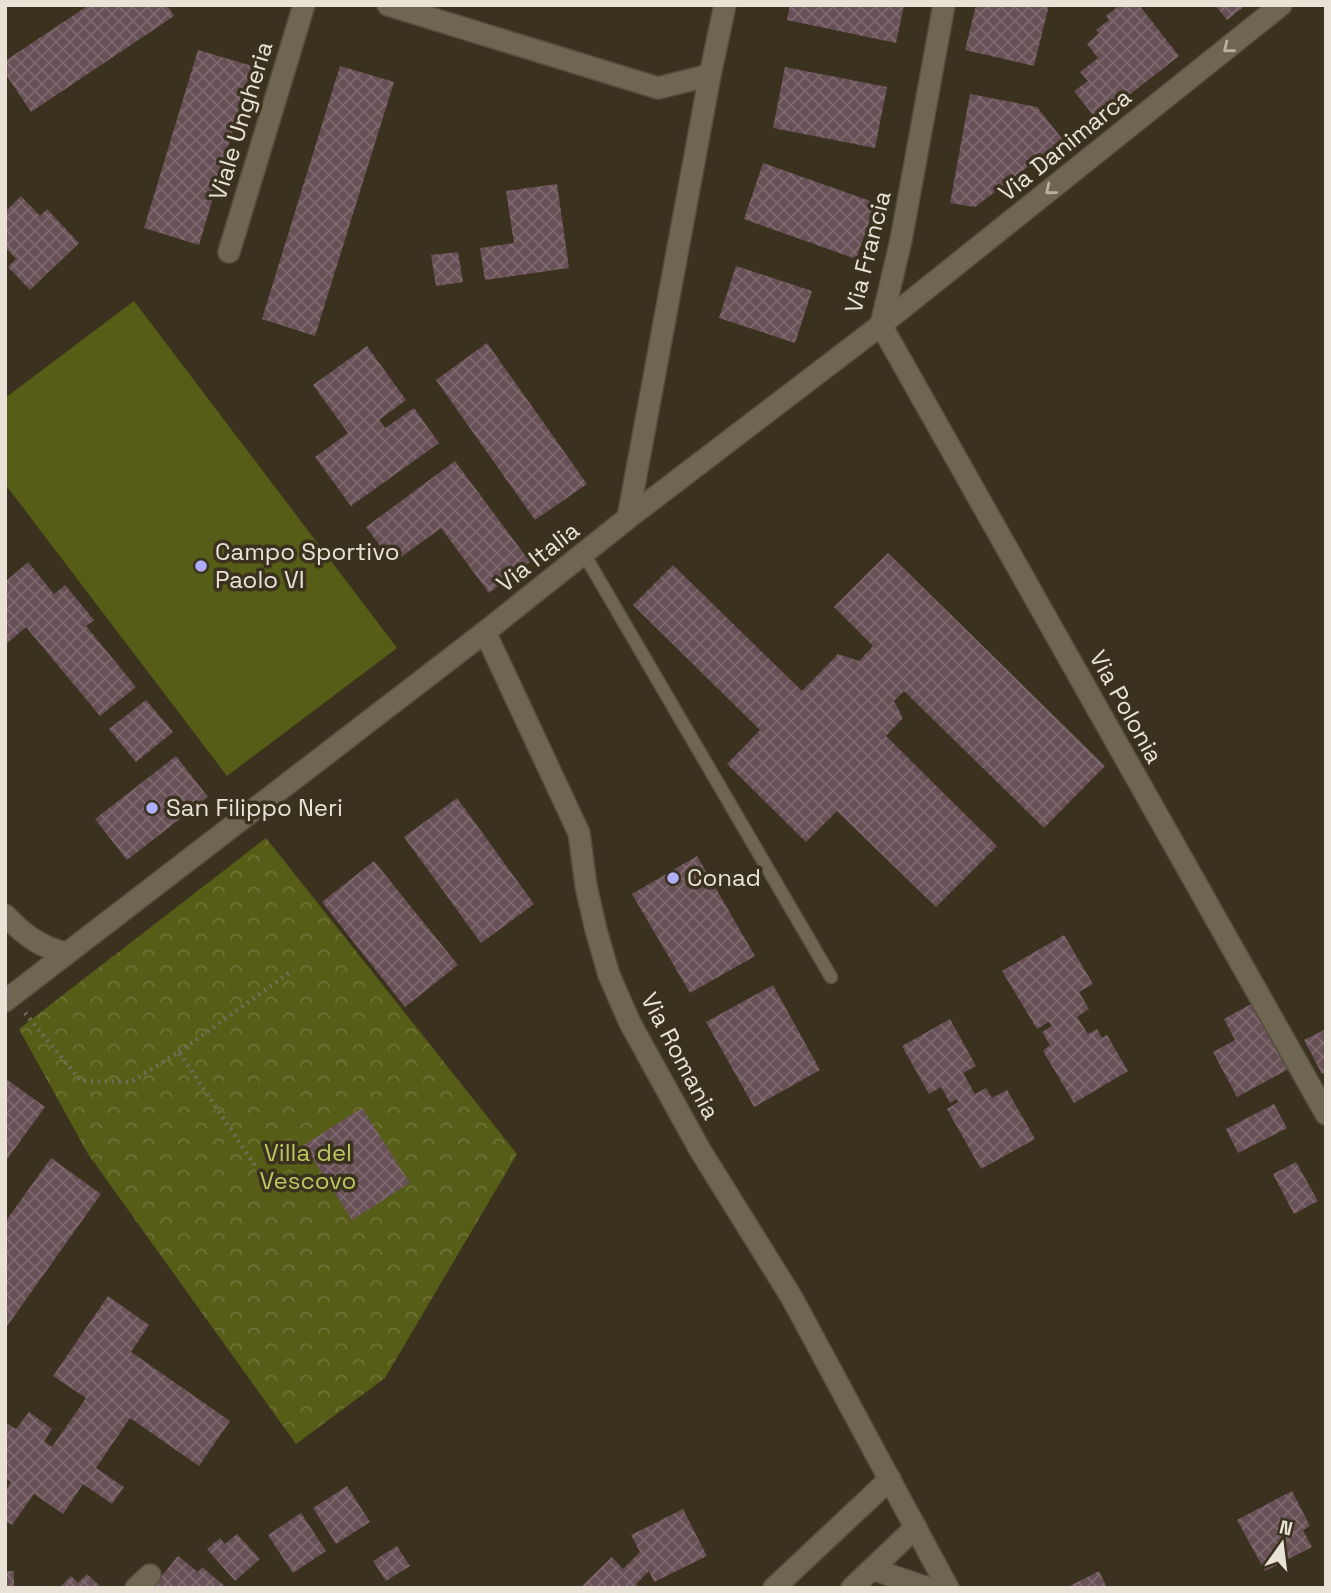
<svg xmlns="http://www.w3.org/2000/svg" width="1331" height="1593" viewBox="0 0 1331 1593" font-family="'Space Grotesk',sans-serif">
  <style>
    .park { fill: url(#park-crowns) }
    .garden { fill: #565d16 }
    .building { fill: url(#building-cross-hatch) }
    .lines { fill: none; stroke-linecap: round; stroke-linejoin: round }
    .lane-casing { stroke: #554d3d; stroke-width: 15 }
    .street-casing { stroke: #554d3d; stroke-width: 24 }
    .secondary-casing { stroke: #554d3d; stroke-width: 24 }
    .path { stroke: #756d5d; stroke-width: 4.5; stroke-dasharray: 2 5; stroke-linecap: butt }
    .lane { stroke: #6f6651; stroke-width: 12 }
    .street { stroke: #6f6651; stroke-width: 21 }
    .secondary { stroke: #6f6651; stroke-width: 21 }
    .oneway { stroke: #b8b0a1 }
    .poi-dot { fill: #b0aefa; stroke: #3a311e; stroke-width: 2.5 }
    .labels { text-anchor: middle; stroke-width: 7; stroke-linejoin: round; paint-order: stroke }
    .street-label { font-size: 24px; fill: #e8e2d7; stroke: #3a311e }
    .poi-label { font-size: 24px; fill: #e8e2d7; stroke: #3a311e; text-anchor: start }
    .park-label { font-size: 24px; fill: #bbc862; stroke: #3a311e }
  </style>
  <defs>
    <pattern id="park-crowns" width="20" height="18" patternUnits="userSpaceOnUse" patternTransform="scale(1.75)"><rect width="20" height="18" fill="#565d16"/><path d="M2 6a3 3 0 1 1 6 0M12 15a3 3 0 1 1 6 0" fill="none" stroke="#6e7437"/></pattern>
    <pattern id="building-cross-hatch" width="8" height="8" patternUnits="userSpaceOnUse" patternTransform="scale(1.75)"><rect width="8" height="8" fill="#685057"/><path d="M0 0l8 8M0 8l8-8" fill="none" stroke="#7e696e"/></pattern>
  </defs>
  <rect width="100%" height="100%" fill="#3a311e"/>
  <polygon class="park" points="266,838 517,1154 385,1378 296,1444 88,1154 19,1029"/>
  <polygon class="garden" points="134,301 397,648 227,776 5,484 5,398"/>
  <g class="building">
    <polygon points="89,5 167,5 174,16 31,112 5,73 5,61"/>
    <polygon points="790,5 904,5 896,43 787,20"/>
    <polygon points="976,5 1049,5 1034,66 965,50"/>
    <polygon points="1120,5 1139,5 1179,56 1097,120 1074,91 1088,81 1080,72 1098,58 1087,44 1099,33 1096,30 1109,20 1106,16"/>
    <polygon points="1215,5 1246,5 1227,20"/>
    <polygon points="198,50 252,66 199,245 144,228"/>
    <polygon points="340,66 394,82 315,336 262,319"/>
    <polygon points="785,67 887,87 875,148 773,128"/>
    <polygon points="970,94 1037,107 1063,140 975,207 950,203"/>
    <polygon points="763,163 876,203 856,259 744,219"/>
    <polygon points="557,184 569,268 485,280 480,248 514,243 506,191"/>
    <polygon points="21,196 40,216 47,209 79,243 30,290 8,267 16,259 5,247 5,212"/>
    <polygon points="458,252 463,282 436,286 431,255"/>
    <polygon points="736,266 812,291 795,343 719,318"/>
    <polygon points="487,343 587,484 535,520 436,380"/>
    <polygon points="367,346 406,400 379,420 385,428 414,408 439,443 351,506 315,457 348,433 313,385"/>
    <polygon points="455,461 530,562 489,593 441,528 393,563 366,527"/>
    <polygon points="888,553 1105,766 1044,828 904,691 894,701 903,718 886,736 997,846 936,907 837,811 806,842 727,764 760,730 633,605 673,565 802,691 838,654 859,661 873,646 834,607"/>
    <polygon points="28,562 54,594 65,585 94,620 86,626 136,687 100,716 26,627 5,645 5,582"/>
    <polygon points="146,700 173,732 136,762 109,729"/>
    <polygon points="176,756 208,797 127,860 95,819"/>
    <polygon points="457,798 534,904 481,943 404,837"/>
    <polygon points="697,856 755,956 690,993 632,894"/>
    <polygon points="374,861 458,965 405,1007 322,902"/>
    <polygon points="1064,935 1093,984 1079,992 1089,1009 1077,1017 1088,1034 1097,1029 1102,1038 1107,1035 1128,1071 1074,1103 1043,1051 1050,1045 1042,1032 1052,1026 1049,1022 1037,1029 1002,971"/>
    <polygon points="773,985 820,1070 754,1107 706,1022"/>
    <polygon points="1251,1004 1270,1038 1276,1034 1294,1066 1237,1097 1213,1052 1235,1040 1224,1019"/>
    <polygon points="950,1019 976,1066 963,1073 975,1094 986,1088 992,1098 1007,1090 1035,1139 981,1169 947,1109 958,1102 957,1099 950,1103 941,1087 929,1094 902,1046"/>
    <polygon points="1326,1029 1326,1072 1322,1074 1304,1040"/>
    <polygon points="5,1078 45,1107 5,1162"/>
    <polygon points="1274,1104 1287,1128 1238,1153 1226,1129"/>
    <polygon points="362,1108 410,1183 352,1220 304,1145"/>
    <polygon points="51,1158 101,1194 5,1329 5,1222"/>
    <polygon points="1296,1162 1318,1201 1294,1214 1273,1174"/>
    <polygon points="108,1296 149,1325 131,1352 230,1421 199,1466 130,1418 96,1468 124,1487 112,1504 83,1484 63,1514 34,1494 12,1525 5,1521 5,1491 11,1482 5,1478 5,1422 16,1429 29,1412 52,1429 44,1441 52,1447 86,1398 53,1376"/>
    <polygon points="347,1486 370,1522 336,1544 313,1508"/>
    <polygon points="1292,1491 1310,1526 1303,1530 1312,1547 1265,1571 1237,1520"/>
    <polygon points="683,1509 707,1556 654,1582 649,1571 636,1584 639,1588 580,1588 612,1557 623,1569 640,1552 631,1535"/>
    <polygon points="301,1513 326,1551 293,1573 268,1535"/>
    <polygon points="237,1534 260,1559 235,1581 207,1549 220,1538 225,1544"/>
    <polygon points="397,1546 410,1566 386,1581 373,1561"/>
    <polygon points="178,1556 198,1572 202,1567 227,1588 152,1588"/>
    <rect x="5" y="1571" width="9" height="17"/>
    <polygon points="1099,1571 1107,1588 1066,1588"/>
    <polygon points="87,1574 102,1588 59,1588 71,1576 78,1583"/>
  </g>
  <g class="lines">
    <defs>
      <polyline id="lane" points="584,554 831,977"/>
      <g id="street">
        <polyline points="388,5 658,88 710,75"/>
        <polyline points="1281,5 881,325 1326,1114"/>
        <polyline points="229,252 304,5"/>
        <polyline points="628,518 881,325 901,240 944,5"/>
        <polyline points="485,632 579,833 586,886 596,930 609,975 630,1023 700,1150 792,1298 948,1588"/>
        <polyline points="872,1569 928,1588"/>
        <polyline points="136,1588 150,1575"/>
        <polyline points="774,1588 890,1479"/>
        <polyline points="852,1588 916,1527"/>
      </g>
      <g id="secondary">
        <path d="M5 915C23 934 40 947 65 953"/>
        <polyline points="5,1001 485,632 628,518 710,75 725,5"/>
      </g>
    </defs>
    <use href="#lane" class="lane-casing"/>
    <use href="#street" class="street-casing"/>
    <use href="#secondary" class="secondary-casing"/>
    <g class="path">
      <polyline points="25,1013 81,1081 131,1082 179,1052 266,1182"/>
      <polyline points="179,1052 293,970"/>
    </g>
    <use href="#lane" class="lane"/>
    <use href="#street" class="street"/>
    <use href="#secondary" class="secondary"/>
  </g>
  <defs><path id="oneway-chevron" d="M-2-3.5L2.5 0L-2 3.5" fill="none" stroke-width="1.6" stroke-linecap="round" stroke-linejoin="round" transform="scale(1.75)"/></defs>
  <g class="oneway">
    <use href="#oneway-chevron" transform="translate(1228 48) rotate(141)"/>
    <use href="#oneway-chevron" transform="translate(1050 190) rotate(141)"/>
  </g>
  <g class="poi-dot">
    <circle cx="201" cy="566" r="7"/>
    <circle cx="152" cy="808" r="7"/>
    <circle cx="673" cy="878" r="7"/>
  </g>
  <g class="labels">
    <g class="street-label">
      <text transform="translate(241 121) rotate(-73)" y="8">Viale Ungheria</text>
      <text transform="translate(1065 145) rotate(-39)" y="8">Via Danimarca</text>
      <text transform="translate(868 252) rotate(-76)" y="8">Via Francia</text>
      <text transform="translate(538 557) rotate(-38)" y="8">Via Italia</text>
      <text transform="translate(1126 707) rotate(61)" y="8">Via Polonia</text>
      <text transform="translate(680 1056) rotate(62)" y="8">Via Romania</text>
    </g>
    <g class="poi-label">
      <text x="215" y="560">Campo Sportivo<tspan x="215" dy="28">Paolo VI</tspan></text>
      <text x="166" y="816">San Filippo Neri</text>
      <text x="687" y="886">Conad</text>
    </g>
    <g class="park-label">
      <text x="308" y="1161">Villa del<tspan x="308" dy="28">Vescovo</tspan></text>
    </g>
  </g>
  <rect width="1331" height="1593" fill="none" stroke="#e8e2d7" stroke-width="14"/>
  <g transform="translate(1282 1544) rotate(14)" stroke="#3a311e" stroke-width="5" paint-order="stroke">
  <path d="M0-5L12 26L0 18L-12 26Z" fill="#e8e2d7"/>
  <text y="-10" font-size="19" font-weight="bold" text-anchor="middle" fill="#e8e2d7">N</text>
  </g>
</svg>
